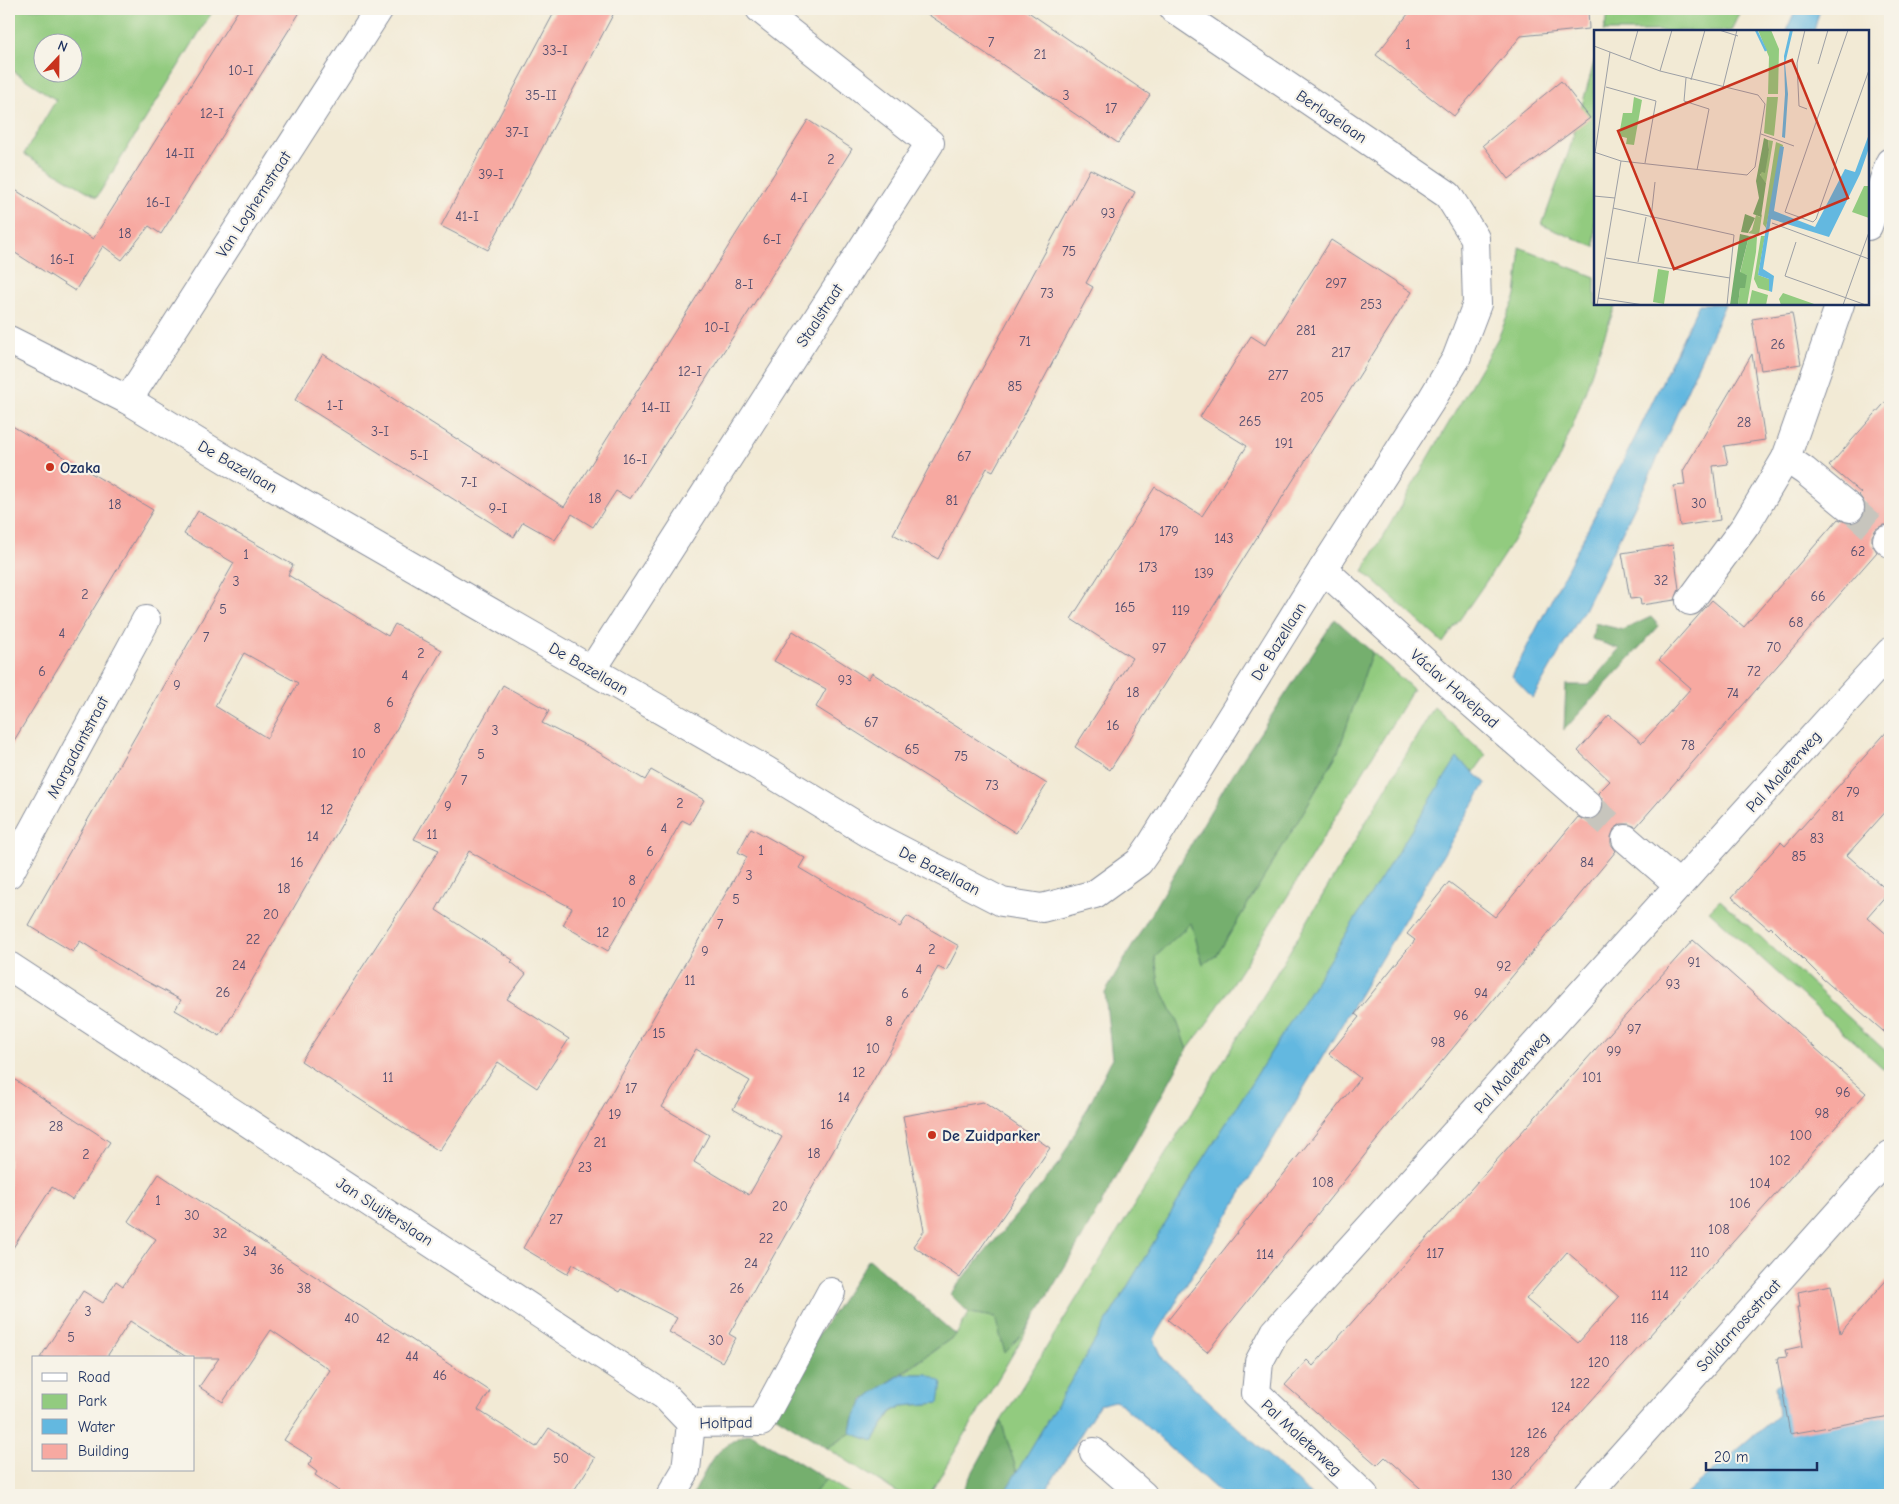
<svg xmlns="http://www.w3.org/2000/svg" width="1899" height="1504" viewBox="0 0 1899 1504" font-family="'Comic Neue',sans-serif">
  <style>
    .green { fill: #92cb7f; stroke: #567d6e; fill-rule: evenodd }
    .forest { fill: #75af6e; stroke: #486f66 }
    .water { fill: #63b8e0; stroke: #3f749f }
    .building { fill: #f7a9a1; fill-rule: evenodd }
    .lines { fill: none; stroke-linecap: round; stroke-linejoin: round }
    .minor-tunnel { stroke: #c7c5bd; stroke-width: 28; stroke-dasharray: 28 14; stroke-linecap: butt }
    .minor-casing { stroke: #868c9a; stroke-width: 30 }
    .minor { stroke: #fff; stroke-width: 28 }
    .poi-dot { fill: #c8321e; stroke: #f7f3e8; stroke-width: 2 }
    .labels { text-anchor: middle; stroke-width: 4.5; stroke-linejoin: round; paint-order: stroke }
    .number-label { font-size: 14px; fill: #524e6f }
    .street-label { font-size: 16px; fill: #1b2f5e; stroke: #f7f3e8 }
    .poi-label { font-size: 16px; font-weight: bold; fill: #1b2f5e; stroke: #f7f3e8; text-anchor: start }
    .inset-river { fill: none; stroke: #63b8e0; stroke-width: 2.5 }
    .inset-road { fill: none; stroke: #9c9fa5; stroke-width: 1 }
    .view { fill: #c8321e; fill-opacity: 0.15; stroke: #c8321e; stroke-width: 2.5 }
    .inset-edge { fill: none; stroke: #1b2f5e; stroke-width: 2.5 }
  </style>
  <rect width="100%" height="100%" fill="#f7f3e8"/>
  <filter id="ink" filterUnits="userSpaceOnUse"><feTurbulence type="fractalNoise" baseFrequency=".02" numOctaves="2"/><feDisplacementMap in="SourceGraphic" scale="10" xChannelSelector="R" yChannelSelector="G"/><feConvolveMatrix kernelMatrix="1 2 1 2 8 2 1 2 1" color-interpolation-filters="sRGB"/></filter>
  <filter id="wash" filterUnits="userSpaceOnUse"><feTurbulence type="fractalNoise" baseFrequency=".0096" numOctaves="4" result="noise"/><feDisplacementMap in="SourceGraphic" scale="20" xChannelSelector="R" yChannelSelector="G"/><feGaussianBlur stdDeviation="1.12" result="paint"/><feColorMatrix in="noise" values="0 0 0 0 0 0 0 0 0 0 0 0 0 0 0 0 0 1.4 0 .05"/><feComposite in="paint" operator="in"/></filter>
  <g filter="url(#wash)">
    <rect width="100%" height="100%" fill="#f2ead5"/>
    <g class="green">
      <path d="M16 9H214L97 197 24 154 56 100 9 68V21ZM72 42V72H42V42Z"/>
      <polygon points="1610,9 1741,9 1731,31 1603,31"/>
      <polygon points="1595,59 1595,247 1542,225 1569,151"/>
      <path d="M1519 247 1595 277V304H1616C1592 367 1574 435 1541 494 1512 546 1477 595 1443 643L1363 571 1498 338 1516 296 1520 258Z"/>
      <polygon points="1372,652 1413,689 1289,894 1210,1019 1187,1050 1178,1024 1159,984 1155,957 1191,923 1203,964 1217,955 1301,816 1338,752"/>
      <polygon points="1434,707 1486,755 1474,772 1457,759 1201,1163 1017,1472 1001,1421 1256,1008"/>
      <polygon points="1720,900 1890,1055 1890,1064 1885,1070 1709,911"/>
      <polygon points="969,1313 995,1317 1005,1352 1030,1325 929,1495 901,1495 827,1448 851,1433 873,1441 891,1413 902,1406 939,1403 927,1374 902,1374 956,1335"/>
      <polygon points="826,1479 852,1495 813,1495"/>
    </g>
    <g class="forest">
      <polygon points="1651,617 1659,626 1564,730 1566,685 1589,685 1619,649 1592,639 1595,623 1623,630"/>
      <polygon points="1335,619 1372,652 1338,752 1301,816 1217,955 1203,964 1191,923 1155,957 1159,984 1178,1024 1187,1050 1082,1238 1030,1325 1005,1353 995,1317 969,1313 950,1294 1059,1164 1112,1059 1105,993 1225,786"/>
      <polygon points="869,1259 956,1335 863,1400 853,1421 851,1433 827,1448 770,1412 787,1382"/>
      <polygon points="1001,1421 1017,1472 1003,1495 960,1495"/>
      <path d="M751 1433 826 1479 813 1495H693C709 1464 715 1445 751 1433Z"/>
    </g>
    <g class="water">
      <polygon points="1796,9 1820,9 1814,31 1786,31"/>
      <polygon points="1699,304 1725,304 1650,475 1585,608 1533,698 1512,676 1638,432"/>
      <polygon points="1457,758 1486,783 1154,1339 1163,1359 1311,1495 1223,1495 1121,1404 1115,1401 1099,1405 1043,1495 1003,1495 1201,1163"/>
      <polygon points="1890,1304 1890,1495 1685,1495 1778,1415 1775,1385 1781,1383"/>
      <path d="M902 1374H927L942 1382 939 1403 902 1406 891 1412 873 1441 851 1433C856 1397 874 1393 902 1374Z"/>
    </g>
    <g id="blocks">
      <g class="building">
        <polygon points="239,9 302,9 161,234 149,226 122,260 103,246 75,291 9,249 9,186 93,239"/>
        <polygon points="556,9 616,9 488,250 441,226"/>
        <polygon points="920,9 1024,9 1150,95 1118,143"/>
        <polygon points="1412,9 1588,9 1589,29 1521,36 1454,116 1376,55"/>
        <polygon points="1561,81 1590,118 1509,179 1483,145"/>
        <polygon points="808,120 852,149 630,499 616,491 593,527 572,514 555,540 523,522 514,537 295,400 323,354 564,507"/>
        <polygon points="1090,169 1135,192 1086,283 1093,287 1033,399 993,471 987,468 938,559 893,534"/>
        <polygon points="1331,240 1412,292 1110,770 1075,747 1132,658 1071,619 1155,487 1202,516 1247,446 1200,417 1251,336 1265,345"/>
        <polygon points="1792,313 1801,364 1761,370 1752,319"/>
        <polygon points="1752,354 1765,440 1724,446 1728,464 1713,466 1720,520 1680,526 1674,486 1685,485 1683,471"/>
        <polygon points="1890,397 1890,525 1883,525 1876,529 1872,536 1872,544 1877,552 1636,827 1629,824 1621,824 1614,829 1611,837 1611,844 1616,851 1380,1136 1207,1352 1168,1320 1360,1078 1329,1054 1359,1017 1355,1014 1415,940 1407,934 1449,882 1495,917 1578,817 1585,820 1593,820 1599,816 1603,808 1603,800 1598,793 1610,781 1578,751 1609,715 1642,743 1691,688 1659,660 1712,600 1744,627 1838,519 1848,523 1856,522 1862,518 1865,510 1864,502 1859,495 1861,493 1829,466"/>
        <polygon points="9,424 153,510 9,749"/>
        <path d="M198 511 293 565 288 575 388 636 395 624 442 650 220 1036 175 1010 181 1000 131 973 80 941 73 952 28 925 234 563 184 534ZM244 653 298 683 267 738 215 706Z"/>
        <polygon points="1673,545 1679,589 1675,600 1641,605 1640,598 1630,599 1622,553"/>
        <polygon points="793,631 868,679 872,673 1047,784 1016,833 816,707 826,689 774,661"/>
        <polygon points="503,685 549,711 542,723 593,749 645,780 651,770 704,800 690,824 682,820 608,951 563,925 572,908 523,882 469,851 436,910 513,960 511,962 526,974 507,999 569,1039 537,1088 498,1062 439,1151 301,1061 439,850 414,839"/>
        <polygon points="1890,728 1890,807 1847,855 1889,892 1867,917 1890,937 1890,1037 1823,979 1771,927 1769,929 1732,897 1781,842 1785,846"/>
        <path d="M751 828 805 858 799 868 900 927 907 916 959 946 946 971 938 967 910 1016 729 1334 736 1338 722 1362 669 1332 677 1318 622 1289 620 1292 573 1264 567 1274 523 1248 642 1039H641L747 857 738 852ZM696 1049 750 1081 733 1109 782 1137 749 1195 694 1162 709 1135 662 1107Z"/>
        <path d="M1693 940 1866 1093 1507 1495H1428L1385 1457 1377 1465 1285 1385 1307 1360 1313 1366ZM1567 1252 1619 1297 1578 1343 1526 1299Z"/>
        <polygon points="9,1076 110,1142 72,1200 52,1187 9,1254"/>
        <polygon points="983,1102 1050,1148 960,1278 913,1246 924,1231 903,1116"/>
        <polygon points="159,1174 490,1391 478,1410 536,1447 549,1428 595,1458 571,1495 345,1495 315,1475 317,1472 308,1465 313,1458 284,1440 330,1370 271,1330 223,1402 199,1387 219,1358 188,1358 130,1321 106,1358 40,1358 83,1291 103,1303 116,1281 123,1286 156,1239 128,1221"/>
        <polygon points="1890,1276 1890,1416 1790,1434 1777,1358 1787,1357 1785,1350 1803,1346 1797,1307 1800,1307 1798,1292 1831,1285 1840,1333"/>
      </g>
    </g>
  </g>
  <g filter="url(#ink)">
    <use href="#blocks" fill-opacity="0" stroke="#868c9a" stroke-width="1"/>
    <g class="lines">
      <g class="minor-tunnel">
        <polyline points="1850,508 1887,540"/>
        <polyline points="1588,805 1626,839"/>
      </g>
      <defs>
        <g id="minor">
          <polyline points="1868,226 1890,162"/>
          <polyline points="1840,304 1786,458 1805,471 1850,508"/>
          <polyline points="9,340 128,400 230,462 767,771 872,835 1002,902 1042,908 1095,894 1139,862 1153,842 1323,569 1429,404 1456,359 1477,304 1475,238 1448,195 1174,9"/>
          <polyline points="128,400 379,9"/>
          <polyline points="1887,540 1890,543"/>
          <polyline points="1323,569 1438,674 1588,805"/>
          <polyline points="1690,601 1746,525 1786,458"/>
          <polyline points="592,670 930,143 760,9"/>
          <polyline points="1626,839 1679,885"/>
          <polyline points="9,874 146,620"/>
          <polyline points="9,966 665,1396 691,1423 686,1470 671,1495"/>
          <polyline points="691,1423 761,1422 831,1292"/>
          <polyline points="1094,1452 1143,1495"/>
          <polyline points="1364,1495 1256,1393 1259,1362 1275,1332 1890,652"/>
          <polyline points="1587,1495 1890,1155"/>
        </g>
      </defs>
      <use href="#minor" class="minor-casing"/>
      <use href="#minor" class="minor"/>
    </g>
  </g>
  <g class="poi-dot">
    <circle cx="50" cy="467" r="5"/>
    <circle cx="932" cy="1135" r="5"/>
  </g>
  <g class="labels">
    <g class="number-label">
      <text x="991" y="47">7</text>
      <text x="1408" y="49">1</text>
      <text x="555" y="55">33-I</text>
      <text x="1040" y="59">21</text>
      <text x="241" y="75">10-I</text>
      <text x="541" y="100">35-II</text>
      <text x="1066" y="100">3</text>
      <text x="1111" y="113">17</text>
      <text x="212" y="118">12-I</text>
      <text x="517" y="137">37-I</text>
      <text x="180" y="158">14-II</text>
      <text x="831" y="164">2</text>
      <text x="491" y="179">39-I</text>
      <text x="799" y="202">4-I</text>
      <text x="158" y="207">16-I</text>
      <text x="1108" y="218">93</text>
      <text x="467" y="221">41-I</text>
      <text x="125" y="238">18</text>
      <text x="772" y="244">6-I</text>
      <text x="1069" y="256">75</text>
      <text x="62" y="264">16-I</text>
      <text x="1336" y="288">297</text>
      <text x="744" y="289">8-I</text>
      <text x="1047" y="298">73</text>
      <text x="1371" y="309">253</text>
      <text x="717" y="332">10-I</text>
      <text x="1306" y="335">281</text>
      <text x="1025" y="346">71</text>
      <text x="1778" y="349">26</text>
      <text x="1341" y="357">217</text>
      <text x="690" y="376">12-I</text>
      <text x="1278" y="380">277</text>
      <text x="1015" y="391">85</text>
      <text x="1312" y="402">205</text>
      <text x="335" y="410">1-I</text>
      <text x="656" y="412">14-II</text>
      <text x="1250" y="426">265</text>
      <text x="1744" y="427">28</text>
      <text x="380" y="436">3-I</text>
      <text x="1284" y="448">191</text>
      <text x="419" y="460">5-I</text>
      <text x="964" y="461">67</text>
      <text x="635" y="464">16-I</text>
      <text x="469" y="487">7-I</text>
      <text x="595" y="503">18</text>
      <text x="952" y="505">81</text>
      <text x="1699" y="508">30</text>
      <text x="115" y="509">18</text>
      <text x="498" y="513">9-I</text>
      <text x="1169" y="536">179</text>
      <text x="1224" y="543">143</text>
      <text x="1858" y="556">62</text>
      <text x="246" y="559">1</text>
      <text x="1148" y="572">173</text>
      <text x="1204" y="578">139</text>
      <text x="1661" y="585">32</text>
      <text x="236" y="586">3</text>
      <text x="85" y="599">2</text>
      <text x="1818" y="601">66</text>
      <text x="1125" y="612">165</text>
      <text x="223" y="614">5</text>
      <text x="1181" y="615">119</text>
      <text x="1796" y="627">68</text>
      <text x="62" y="638">4</text>
      <text x="206" y="642">7</text>
      <text x="1774" y="652">70</text>
      <text x="1159" y="653">97</text>
      <text x="421" y="658">2</text>
      <text x="42" y="676">6</text>
      <text x="1754" y="676">72</text>
      <text x="405" y="680">4</text>
      <text x="845" y="685">93</text>
      <text x="177" y="690">9</text>
      <text x="1133" y="697">18</text>
      <text x="1733" y="698">74</text>
      <text x="390" y="707">6</text>
      <text x="871" y="727">67</text>
      <text x="1113" y="730">16</text>
      <text x="377" y="733">8</text>
      <text x="495" y="735">3</text>
      <text x="1688" y="750">78</text>
      <text x="912" y="754">65</text>
      <text x="359" y="758">10</text>
      <text x="481" y="759">5</text>
      <text x="961" y="761">75</text>
      <text x="464" y="785">7</text>
      <text x="992" y="790">73</text>
      <text x="1853" y="797">79</text>
      <text x="680" y="808">2</text>
      <text x="448" y="811">9</text>
      <text x="327" y="814">12</text>
      <text x="1838" y="821">81</text>
      <text x="664" y="833">4</text>
      <text x="432" y="839">11</text>
      <text x="313" y="841">14</text>
      <text x="1817" y="843">83</text>
      <text x="761" y="855">1</text>
      <text x="650" y="856">6</text>
      <text x="1799" y="861">85</text>
      <text x="297" y="867">16</text>
      <text x="1587" y="867">84</text>
      <text x="749" y="880">3</text>
      <text x="632" y="885">8</text>
      <text x="284" y="893">18</text>
      <text x="736" y="904">5</text>
      <text x="619" y="907">10</text>
      <text x="271" y="919">20</text>
      <text x="720" y="929">7</text>
      <text x="603" y="937">12</text>
      <text x="253" y="944">22</text>
      <text x="932" y="954">2</text>
      <text x="705" y="956">9</text>
      <text x="1694" y="967">91</text>
      <text x="239" y="970">24</text>
      <text x="1504" y="971">92</text>
      <text x="919" y="974">4</text>
      <text x="690" y="985">11</text>
      <text x="1673" y="989">93</text>
      <text x="223" y="997">26</text>
      <text x="905" y="998">6</text>
      <text x="1481" y="998">94</text>
      <text x="1461" y="1020">96</text>
      <text x="889" y="1026">8</text>
      <text x="1634" y="1034">97</text>
      <text x="659" y="1038">15</text>
      <text x="1438" y="1047">98</text>
      <text x="873" y="1053">10</text>
      <text x="1614" y="1056">99</text>
      <text x="859" y="1077">12</text>
      <text x="388" y="1082">11</text>
      <text x="1592" y="1082">101</text>
      <text x="631" y="1093">17</text>
      <text x="1843" y="1097">96</text>
      <text x="844" y="1102">14</text>
      <text x="1822" y="1118">98</text>
      <text x="615" y="1119">19</text>
      <text x="827" y="1129">16</text>
      <text x="56" y="1131">28</text>
      <text x="1801" y="1140">100</text>
      <text x="600" y="1147">21</text>
      <text x="814" y="1158">18</text>
      <text x="86" y="1159">2</text>
      <text x="1780" y="1165">102</text>
      <text x="585" y="1172">23</text>
      <text x="1323" y="1187">108</text>
      <text x="1760" y="1188">104</text>
      <text x="158" y="1205">1</text>
      <text x="1740" y="1208">106</text>
      <text x="780" y="1211">20</text>
      <text x="192" y="1220">30</text>
      <text x="556" y="1224">27</text>
      <text x="1719" y="1234">108</text>
      <text x="220" y="1238">32</text>
      <text x="766" y="1243">22</text>
      <text x="250" y="1256">34</text>
      <text x="1700" y="1257">110</text>
      <text x="1435" y="1258">117</text>
      <text x="1265" y="1259">114</text>
      <text x="751" y="1268">24</text>
      <text x="277" y="1274">36</text>
      <text x="1679" y="1276">112</text>
      <text x="304" y="1293">38</text>
      <text x="737" y="1293">26</text>
      <text x="1660" y="1300">114</text>
      <text x="88" y="1316">3</text>
      <text x="352" y="1323">40</text>
      <text x="1640" y="1323">116</text>
      <text x="71" y="1342">5</text>
      <text x="383" y="1343">42</text>
      <text x="716" y="1345">30</text>
      <text x="1619" y="1345">118</text>
      <text x="412" y="1361">44</text>
      <text x="1599" y="1367">120</text>
      <text x="440" y="1380">46</text>
      <text x="1580" y="1388">122</text>
      <text x="1561" y="1412">124</text>
      <text x="1537" y="1438">126</text>
      <text x="1520" y="1457">128</text>
      <text x="561" y="1463">50</text>
      <text x="1502" y="1480">130</text>
    </g>
    <g class="street-label">
      <text transform="translate(1332 116) rotate(34)" y="6">Berlagelaan</text>
      <text transform="translate(253 204) rotate(-57)" y="6">Van Loghemstraat</text>
      <text transform="translate(819 315) rotate(-57)" y="6">Staalstraat</text>
      <text transform="translate(238 466) rotate(30)" y="6">De Bazellaan</text>
      <text transform="translate(1278 641) rotate(-58)" y="6">De Bazellaan</text>
      <text transform="translate(589 668) rotate(30)" y="6">De Bazellaan</text>
      <text transform="translate(1455 688) rotate(41)" y="6">Václav Havelpad</text>
      <text transform="translate(77 747) rotate(-62)" y="6">Margadantstraat</text>
      <text transform="translate(1783 771) rotate(-48)" y="6">Pal Maleterweg</text>
      <text transform="translate(940 870) rotate(27)" y="6">De Bazellaan</text>
      <text transform="translate(1511 1072) rotate(-48)" y="6">Pal Maleterweg</text>
      <text transform="translate(385 1211) rotate(33)" y="6">Jan Sluijterslaan</text>
      <text transform="translate(1738 1325) rotate(-48)" y="6">Solidarnoscstraat</text>
      <text transform="translate(726 1422) rotate(-1)" y="6">Holtpad</text>
      <text transform="translate(1302 1437) rotate(43)" y="6">Pal Maleterweg</text>
    </g>
    <g class="poi-label">
      <text x="60" y="473">Ozaka</text>
      <text x="942" y="1141">De Zuidparker</text>
    </g>
  </g>
  <g transform="translate(1594 30)">
    <rect width="275" height="275" fill="#f2ead5"/>
    <path d="M164 0H177L185 19 184 64H174L175 27ZM40 67 48 70 40 115 32 114 33 108 25 106 29 83H38ZM173 67H184L180 106 170 103ZM174 110 179 111 172 153 166 146 175 120ZM182 112 189 115 172 198 169 194ZM270 156H275V188L258 182ZM168 184 165 205 154 203 158 200 162 185 166 187ZM155 206 163 207 162 222 153 275H144L146 258 153 245 146 243ZM167 206H171L164 245 175 249V261L164 258 160 249ZM64 239 75 241 70 274 59 272ZM158 260 174 265 172 275H155ZM189 263 223 275H187L185 269Z" fill="#92cb7f"/>
    <path d="M170 108 174 110 175 120 171 143 168 142 166 145 172 153 167 187 159 184 165 168 162 151ZM151 184 161 188 154 203 147 202ZM146 204 155 206 146 242 153 245 151 258H146L144 275H136Z" fill="#75af6e"/>
    <path d="M196 0H199L191 34 194 64 191 108 188 107 191 64 190 26ZM275 104V118L266 144 235 207 177 189 169 239 180 246 178 262 175 261V249L164 245 186 116 190 117 180 181 221 197 251 139 261 142Z" fill="#63b8e0"/>
    <path class="inset-river" d="M162 0 172 21"/>
    <path class="inset-road" d="M125 0 144 6M211 0 203 33 205 76 213 79M254 0 191 182 219 192 222 189 275 40M0 16 66 41 164 65 171 74 161 137 153 145 27 131M36 29 44 0M224 34 234 0M66 41 78 0M92 48 90 71 115 79 103 140M97 50 111 0M12 57 62 71 51 133M129 57 143 0M167 104 200 116M0 122 27 131 3 275M1 123 16 22M0 166 21 168M19 178 140 205M57 188 61 152M178 193 275 229M202 212 191 246 272 275M12 228 136 248M44 232 52 187M4 268 50 275M133 275 140 205M249 275 275 202"/>
    <path class="view" d="M198 30 254 168 80 239 24 101Z"/>
    <rect width="275" height="275" class="inset-edge"/>
  </g>
  <rect width="1899" height="1504" fill="none" stroke="#f7f3e8" stroke-width="30"/>
  <rect x="32" y="1356" width="162" height="115" fill="#f7f3e8" stroke="#9fa5b1"/>
  <rect x="42" y="1373" width="25" height="8" fill="#ffffff" stroke="#9fa5b1"/>
  <text x="78" y="1382" font-size="15" fill="#1b2f5e">Road</text>
  <rect x="42" y="1394" width="25" height="15" fill="#92cb7f" stroke="#9fa5b1"/>
  <text x="78" y="1406" font-size="15" fill="#1b2f5e">Park</text>
  <rect x="42" y="1419" width="25" height="15" fill="#63b8e0" stroke="#9fa5b1"/>
  <text x="78" y="1432" font-size="15" fill="#1b2f5e">Water</text>
  <rect x="42" y="1444" width="25" height="15" fill="#f7a9a1" stroke="#9fa5b1"/>
  <text x="78" y="1456" font-size="15" fill="#1b2f5e">Building</text>
  <g transform="translate(58 58) rotate(22)"><circle r="24" fill="#f7f3e8" stroke="#9fa5b1"/>
  <path d="M0-4L9 19L0 12L-9 19Z" fill="#c8321e"/>
  <text y="-8" font-size="14" font-weight="bold" text-anchor="middle" fill="#1b2f5e">N</text>
  </g>
  <path d="M1706 1462v8h111v-8" fill="none" stroke="#1b2f5e" stroke-width="2.5"/>
  <text x="1714" y="1462" font-size="15" fill="#1b2f5e" stroke="#f7f3e8" stroke-width="4" paint-order="stroke">20 m</text>
</svg>
